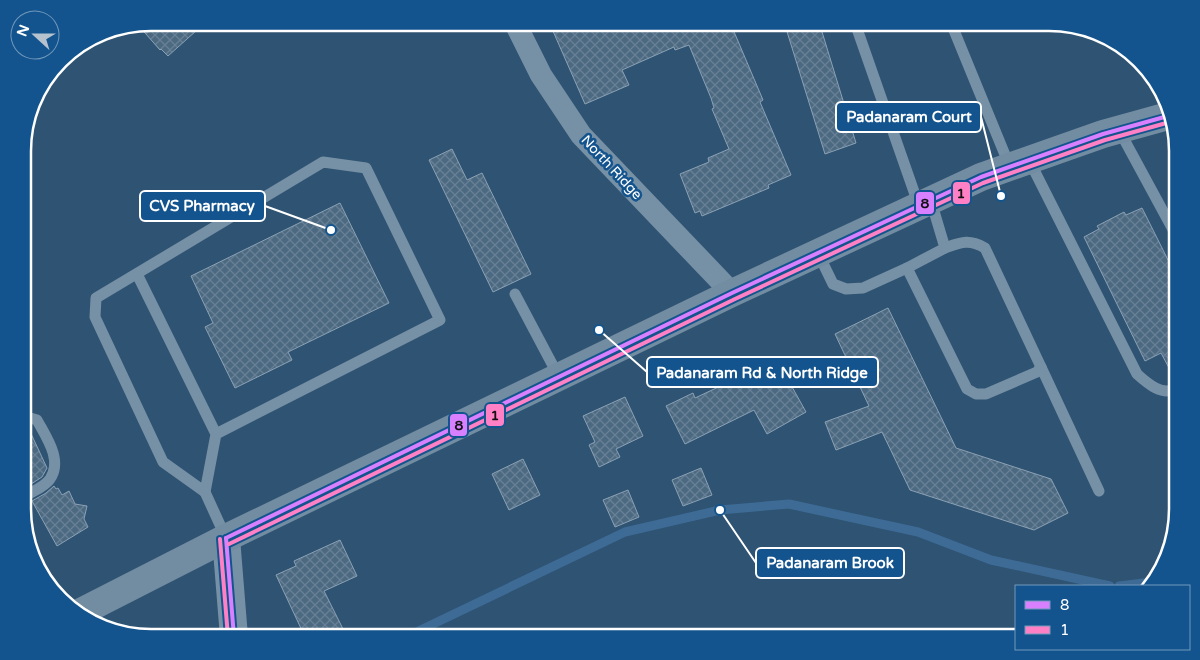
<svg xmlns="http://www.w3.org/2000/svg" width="1200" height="660" viewBox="0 0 1200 660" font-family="'Varela Round',sans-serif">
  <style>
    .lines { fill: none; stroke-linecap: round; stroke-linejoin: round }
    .stream { stroke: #3e6b95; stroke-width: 9 }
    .building { fill: url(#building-cross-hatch); stroke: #8ba1b4 }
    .service { stroke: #7690a6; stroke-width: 11 }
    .minor { stroke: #7690a6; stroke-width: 22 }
    .tertiary { stroke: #7690a6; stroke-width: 28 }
    .secondary { stroke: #728ca2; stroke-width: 28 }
    .bus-1-casing { stroke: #13548e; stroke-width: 8 }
    .bus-2-casing { stroke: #13548e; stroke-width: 8 }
    .bus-1 { stroke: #d880ff; stroke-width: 4 }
    .bus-2 { stroke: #ff80c5; stroke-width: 4 }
    .labels { text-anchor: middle; stroke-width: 5; stroke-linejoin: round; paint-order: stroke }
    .street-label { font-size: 14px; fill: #fff; stroke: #13548e }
    .rim { fill: none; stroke: #fff; stroke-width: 2.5 }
    .leader { fill: none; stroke: #fff; stroke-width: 2 }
    .callout-dot { fill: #fff; stroke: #13548e; stroke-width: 2 }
    .callout { fill: #13548e; stroke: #fff; stroke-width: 2 }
    .callout-label { font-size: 15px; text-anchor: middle; font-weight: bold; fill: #fff }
    .line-badge { stroke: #13548e; stroke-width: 2 }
    .pale-badge-label { font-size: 14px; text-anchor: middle; font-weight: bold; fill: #111 }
  </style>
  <defs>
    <pattern id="building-cross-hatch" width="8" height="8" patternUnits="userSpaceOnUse" patternTransform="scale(1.25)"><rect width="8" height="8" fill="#4c6982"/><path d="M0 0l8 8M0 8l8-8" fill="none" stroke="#678095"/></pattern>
  </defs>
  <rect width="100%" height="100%" fill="#2f5372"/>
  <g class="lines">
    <g class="stream">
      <polyline points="1119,586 1152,582"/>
      <polyline points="406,637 625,532 720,510 789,504 918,532 991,560 1110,586"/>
    </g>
  </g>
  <g class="building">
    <polygon points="151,22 206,22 168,56 161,49 160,50 138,25"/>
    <polygon points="549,22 741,22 732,27 763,100 760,102 791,175 768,185 769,188 702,216 700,211 695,213 680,174 709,162 708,158 729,149 712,109 714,108 711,98 689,45 675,50 674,47 622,70 629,85 585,104"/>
    <polygon points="784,22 819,22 856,143 825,154"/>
    <polygon points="452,149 467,180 482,173 531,274 493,292 429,160"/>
    <polygon points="340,203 389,303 288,352 292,360 235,388 205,327 213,323 191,276"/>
    <polygon points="1142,208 1177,278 1177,381 1176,381 1161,353 1145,361 1084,237 1099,229 1097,226 1124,212 1126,215"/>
    <polygon points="888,308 956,448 1051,479 1068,513 1034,530 910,490 882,432 836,450 825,422 869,406 835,334"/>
    <polygon points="776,358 806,412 767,434 754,410 685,444 666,406 693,393 695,398 744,375 743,374"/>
    <polygon points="625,397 643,436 616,449 620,457 599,467 589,445 595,442 583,416"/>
    <polygon points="24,425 27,425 47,468 42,477 25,488"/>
    <polygon points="523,459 540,495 509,510 492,474"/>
    <polygon points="701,468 712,495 683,506 672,480"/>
    <polygon points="54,486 56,489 58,488 62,495 69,491 75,504 87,506 84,519 88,527 57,546 32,501 46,493"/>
    <polygon points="628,490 639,517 615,527 603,500"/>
    <polygon points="340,540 357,576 324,591 347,637 305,637 276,575 296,566 294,561"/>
  </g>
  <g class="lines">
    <g class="service">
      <polyline points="855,23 919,206"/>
      <polyline points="951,23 1010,167"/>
      <polyline points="1119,130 1177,237"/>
      <path d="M1029 160 1137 374C1148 384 1163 397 1177 388"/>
      <polyline points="818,253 833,284 846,289 863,288 907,268 945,248 931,201"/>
      <path d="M907 268 967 389 976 394H986L1037 372 1041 367 985 248C969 239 962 242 945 248"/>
      <polyline points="137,274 216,434 205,492 163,462 95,317 96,298 323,162 366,168 440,320 216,434"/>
      <polyline points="515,294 559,377"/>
      <polyline points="1041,367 1099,491"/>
      <path d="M24 418 27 417 37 420C46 437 63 460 50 479 45 487 31 492 24 497"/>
      <polyline points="205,492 226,538"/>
    </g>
    <polyline class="minor" points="515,23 541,75 581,135 732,293"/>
    <polyline class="tertiary" points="226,538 234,637"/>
    <polyline class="secondary" points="79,613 226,538 732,293 981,177 1103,134 1168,116"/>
    <defs>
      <g id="bus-1">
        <polyline points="226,538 732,293 981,177 1103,134 1168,116"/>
        <polyline points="226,538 234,637"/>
      </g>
      <g id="bus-2">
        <polyline points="220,539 228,637"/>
        <polyline points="229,544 735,299 983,183 1105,140 1170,122"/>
      </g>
    </defs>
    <use href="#bus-1" class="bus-1-casing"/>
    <use href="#bus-2" class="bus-2-casing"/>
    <use href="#bus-1" class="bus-1"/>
    <use href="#bus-2" class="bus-2"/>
  </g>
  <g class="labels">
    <g class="street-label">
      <text transform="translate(612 167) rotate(47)" y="5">North Ridge</text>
    </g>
  </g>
  <path d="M0 0H1200V660H0ZM151 31H1049A120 120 0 0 1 1169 151V509A120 120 0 0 1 1049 629H151A120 120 0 0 1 31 509V151A120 120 0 0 1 151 31Z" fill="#13548e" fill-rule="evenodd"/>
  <path class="rim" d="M151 31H1049A120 120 0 0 1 1169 151V509A120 120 0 0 1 1049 629H151A120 120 0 0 1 31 509V151A120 120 0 0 1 151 31Z"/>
  <path class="leader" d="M1001 196L981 117M331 230L265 206M599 330L647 372M720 510L756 563"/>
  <g class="callout-dot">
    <circle cx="1001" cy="196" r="5"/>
    <circle cx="331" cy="230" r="5"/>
    <circle cx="599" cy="330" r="5"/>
    <circle cx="720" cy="510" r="5"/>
  </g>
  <g class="callout">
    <rect x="836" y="102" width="145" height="30" rx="5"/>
    <rect x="140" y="191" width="125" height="30" rx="5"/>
    <rect x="647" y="357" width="231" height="30" rx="5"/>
    <rect x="756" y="548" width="148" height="30" rx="5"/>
  </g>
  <g class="callout-label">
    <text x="909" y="122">Padanaram Court</text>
    <text x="202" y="211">CVS Pharmacy</text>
    <text x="762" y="378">Padanaram Rd &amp; North Ridge</text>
    <text x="830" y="568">Padanaram Brook</text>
  </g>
  <g class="line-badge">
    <rect x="952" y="181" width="19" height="24" rx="5" fill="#ff80c5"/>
    <rect x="915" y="191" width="20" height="24" rx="5" fill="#d880ff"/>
    <rect x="485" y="403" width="20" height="24" rx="5" fill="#ff80c5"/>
    <rect x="449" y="413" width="19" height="24" rx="5" fill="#d880ff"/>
  </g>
  <g class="pale-badge-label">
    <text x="961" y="198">1</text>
    <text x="925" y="208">8</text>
    <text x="495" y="420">1</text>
    <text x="459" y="430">8</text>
  </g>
  <rect x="1015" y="585" width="175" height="65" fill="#13548e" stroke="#7198bb"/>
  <rect x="1025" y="601" width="25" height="8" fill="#d880ff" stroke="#7198bb"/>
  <text x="1060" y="610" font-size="15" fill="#ffffff">8</text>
  <rect x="1025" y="626" width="25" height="8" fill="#ff80c5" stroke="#7198bb"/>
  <text x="1060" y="635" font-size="15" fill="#ffffff">1</text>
  <g transform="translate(35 35) rotate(291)"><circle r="24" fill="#13548e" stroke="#7198bb"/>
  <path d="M0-4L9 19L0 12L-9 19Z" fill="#b6c3ce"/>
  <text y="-8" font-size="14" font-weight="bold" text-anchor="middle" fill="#ffffff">N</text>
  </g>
</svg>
